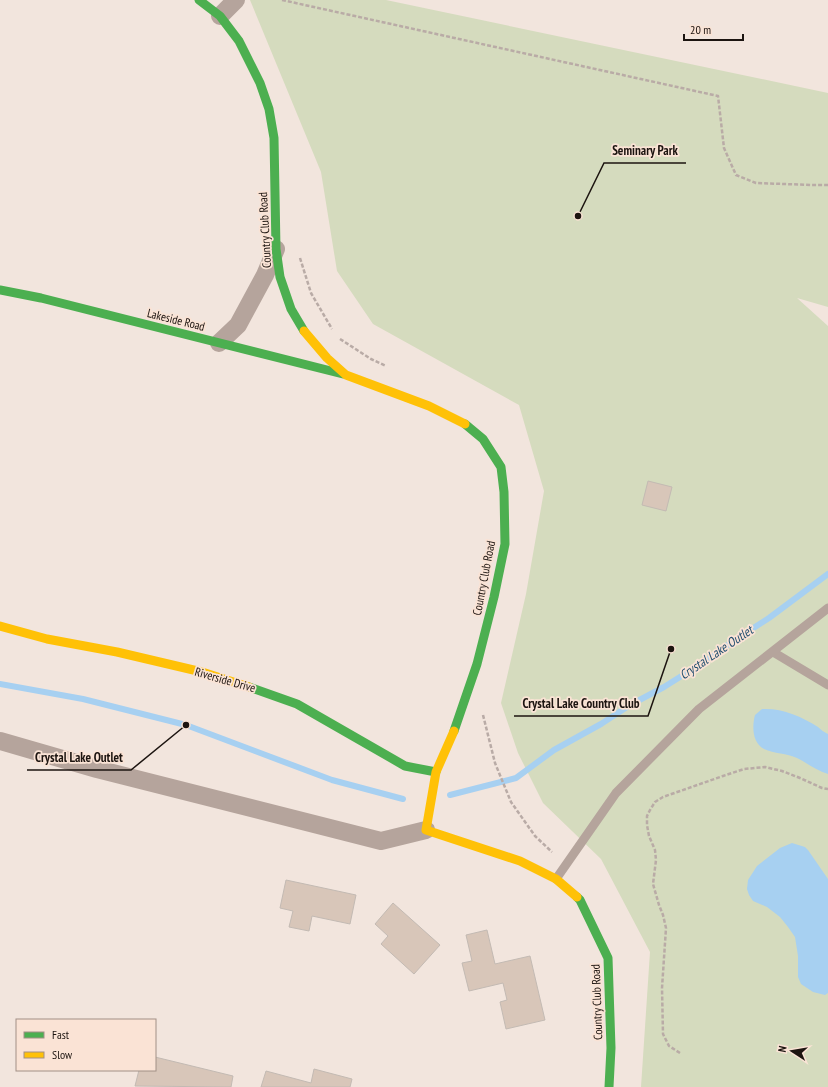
<svg xmlns="http://www.w3.org/2000/svg" width="828" height="1087" viewBox="0 0 828 1087" font-family="'PT Sans Narrow',sans-serif">
  <style>
    .green { fill: #d5dbbe }
    .water { fill: #a7d0f1 }
    .lines { fill: none; stroke-linecap: round; stroke-linejoin: round }
    .stream { stroke: #a7d0f1; stroke-width: 6 }
    .building { fill: #d8c6b9; stroke: #c3bab3 }
    .path { stroke: #b9aba6; stroke-width: 2.5; stroke-dasharray: 4 2; stroke-linecap: butt }
    .lane { stroke: #b5a49c; stroke-width: 9 }
    .street { stroke: #b5a49c; stroke-width: 18 }
    .fast { stroke: #4caf50; stroke-width: 9 }
    .slow { stroke: #ffc107; stroke-width: 9 }
    .labels { text-anchor: middle; stroke-width: 3.5; stroke-linejoin: round; paint-order: stroke }
    .street-label { font-size: 12px; fill: #1c1410; stroke: #fae3d5 }
    .water-label { font-size: 13px; font-style: italic; fill: #1f4d6f; stroke: #fae3d5 }
    .leader { fill: none; stroke: #1c1410; stroke-width: 1.5 }
    .callout-dot { fill: #1c1410; stroke: #fae3d5; stroke-width: 1.5 }
    .callout-label { font-size: 13px; text-anchor: middle; font-weight: bold; fill: #1c1410; stroke: #fae3d5; stroke-width: 3.5; stroke-linejoin: round; paint-order: stroke }
  </style>
  <rect width="100%" height="100%" fill="#f2e5dd"/>
  <polygon class="green" points="250,0 386,0 828,93 828,307 797,298 828,326 828,1087 641,1087 650,952 601,859 543,803 518,753 501,703 526,594 544,491 519,405 373,324 337,271 321,172"/>
  <g class="water">
    <path d="M762 709C782 708 801 716 818 727 821 730 824 732 828 734V774C817 771 807 763 797 758 787 753 774 754 764 749 752 743 752 726 755 715Z"/>
    <polygon points="792,843 805,847 808,850 828,879 828,993 825,995 813,992 801,984 798,977 798,956 795,937 788,927 780,917 767,907 753,901 749,895 747,889 748,880 757,866 780,848"/>
  </g>
  <g class="lines">
    <g class="stream">
      <polyline points="0,684 83,699 186,725 332,780 403,799"/>
      <polyline points="450,795 516,778 554,750 601,724 630,705 664,687 707,660 736,639 769,618 828,574"/>
    </g>
  </g>
  <g class="building">
    <polygon points="648,481 672,487 666,511 642,505"/>
    <polygon points="286,880 356,895 350,924 312,916 309,931 289,927 293,911 280,908"/>
    <polygon points="393,903 440,945 414,974 381,944 388,936 375,924"/>
    <polygon points="487,930 495,964 530,956 545,1020 506,1029 500,1002 507,1000 503,983 469,991 462,963 472,961 466,935"/>
    <polygon points="155,1057 233,1076 231,1087 135,1086 139,1070 155,1070"/>
    <polygon points="314,1069 352,1079 350,1087 261,1087 266,1071 311,1083"/>
  </g>
  <g class="lines">
    <g class="path">
      <polyline points="282,0 718,96 724,148 736,175 756,183 812,185 828,185"/>
      <polyline points="300,258 311,293 332,329"/>
      <polyline points="340,339 371,359 386,366"/>
      <polyline points="483,715 495,763 511,802 535,836 552,852"/>
      <polyline points="680,1053 669,1046 663,1034 662,988 666,928 663,915 659,905 653,884 656,860 655,850 649,836 647,825 647,816 650,810 655,802 663,797 723,776 744,769 765,767 782,771 800,778 822,788 828,789"/>
    </g>
    <g class="lane">
      <polyline points="773,652 828,685"/>
      <polyline points="556,879 616,793 699,709 828,608"/>
    </g>
    <g class="street">
      <polyline points="220,16 236,0"/>
      <polyline points="219,343 238,325 265,275 276,249"/>
      <polyline points="0,741 97,769 381,841 426,830"/>
    </g>
    <g class="fast">
      <polyline points="199,0 220,16 239,41 260,83 269,109 274,138 276,249 280,277 291,309 304,331"/>
      <polyline points="0,290 41,298 343,374"/>
      <polyline points="249,687 297,704 405,766 436,772"/>
      <polyline points="454,731 477,664 494,597 505,544 504,492 501,467 483,439 465,424"/>
      <polyline points="577,897 580,900 608,958 611,1048 609,1087"/>
    </g>
    <g class="slow">
      <polyline points="304,331 327,358 346,375 429,406 465,424"/>
      <polyline points="0,626 47,639 117,652 202,672 249,687"/>
      <polyline points="454,731 436,772 426,830 520,861 556,879 577,897"/>
    </g>
  </g>
  <g class="labels">
    <g class="street-label">
      <text transform="translate(265 230) rotate(-93)" y="4">Country Club Road</text>
      <text transform="translate(176 320) rotate(14)" y="4">Lakeside Road</text>
      <text transform="translate(484 578) rotate(-79)" y="4">Country Club Road</text>
      <text transform="translate(225 680) rotate(16)" y="4">Riverside Drive</text>
      <text transform="translate(597 1002) rotate(-92)" y="4">Country Club Road</text>
    </g>
    <g class="water-label">
      <text transform="translate(716 652) rotate(-34)" y="5">Crystal Lake Outlet</text>
    </g>
  </g>
  <path class="leader" d="M578 216L604 163H686M671 649L648 716H514M186 725L131 770H27"/>
  <g class="callout-dot">
    <circle cx="578" cy="216" r="4"/>
    <circle cx="671" cy="649" r="4"/>
    <circle cx="186" cy="725" r="4"/>
  </g>
  <g class="callout-label">
    <text x="645" y="155">Seminary Park</text>
    <text x="581" y="708">Crystal Lake Country Club</text>
    <text x="79" y="762">Crystal Lake Outlet</text>
  </g>
  <rect x="16" y="1019" width="140" height="52" fill="#fae3d5" stroke="#a19086"/>
  <rect x="24" y="1032" width="20" height="6" fill="#4caf50" stroke="#a19086"/>
  <text x="52" y="1039" font-size="12" fill="#1c1410">Fast</text>
  <rect x="24" y="1052" width="20" height="6" fill="#ffc107" stroke="#a19086"/>
  <text x="52" y="1059" font-size="12" fill="#1c1410">Slow</text>
  <g transform="translate(792 1051) rotate(282)" stroke="#fae3d5" stroke-width="3" paint-order="stroke">
  <path d="M0-3L7 15L0 10L-7 15Z" fill="#1c1410"/>
  <text y="-6" font-size="11" font-weight="bold" text-anchor="middle" fill="#1c1410">N</text>
  </g>
  <path d="M684 34v6h59v-6" fill="none" stroke="#1c1410" stroke-width="2"/>
  <text x="690" y="34" font-size="12" fill="#1c1410" stroke="#fae3d5" stroke-width="3" paint-order="stroke">20 m</text>
</svg>
